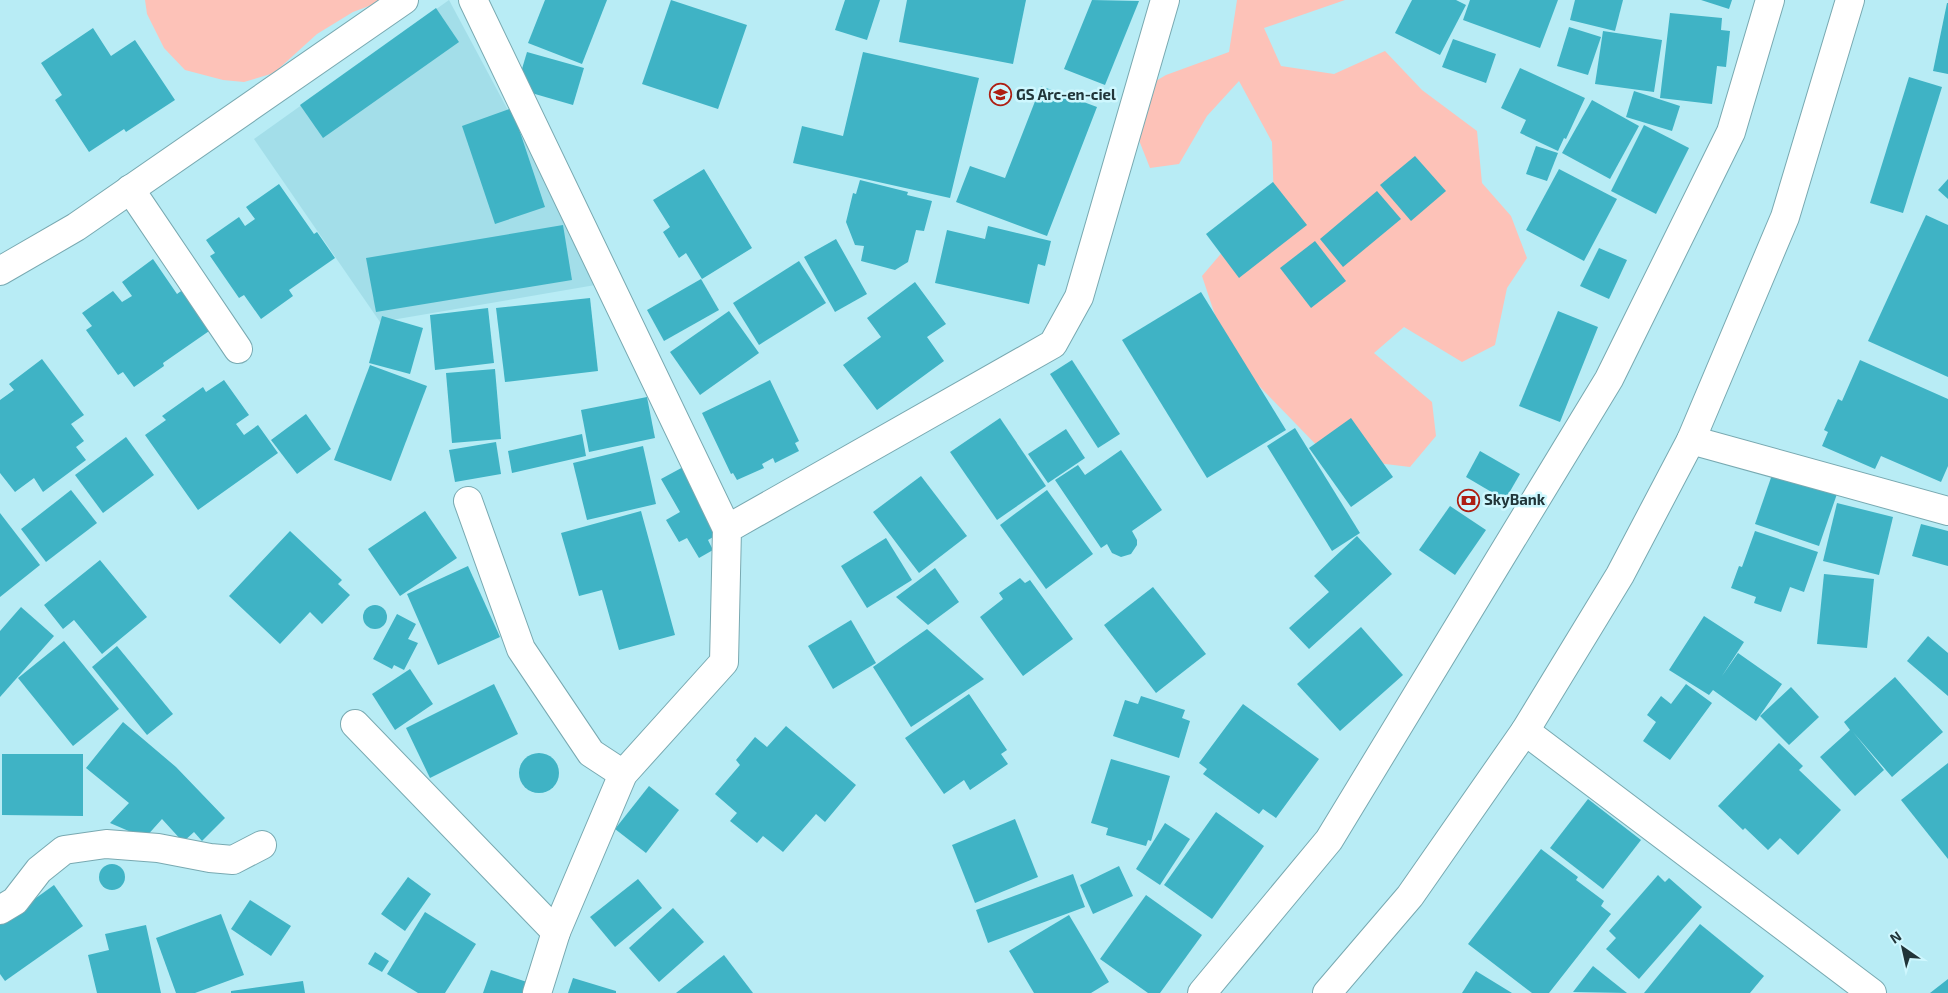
<svg xmlns="http://www.w3.org/2000/svg" width="1948" height="993" viewBox="0 0 1948 993" font-family="'Exo 2',sans-serif">
  <style>
    .built { fill: #a3dee9 }
    .green { fill: #fdc2b8 }
    .building { fill: #3fb3c5 }
    .lines { fill: none; stroke-linecap: round; stroke-linejoin: round }
    .minor-casing { stroke: #78a9b1; stroke-width: 30 }
    .major-casing { stroke: #78a9b1; stroke-width: 30 }
    .minor { stroke: #fff; stroke-width: 28 }
    .major { stroke: #fff; stroke-width: 28 }
    .labels { text-anchor: middle; stroke-width: 5; stroke-linejoin: round; paint-order: stroke }
    .poi-label { font-size: 15px; font-weight: bold; fill: #213539; stroke: #cef7fe; text-anchor: start }
  </style>
  <rect width="100%" height="100%" fill="#b8ecf5"/>
  <polygon class="built" points="449,0 601,284 380,322 254,139"/>
  <g class="green">
    <polygon points="145,0 385,0 353,12 317,34 274,73 244,82 223,80 185,70 164,48 147,14"/>
    <polygon points="1237,0 1345,0 1264,28 1281,66 1334,74 1385,51 1422,90 1477,131 1482,183 1511,216 1527,258 1507,288 1495,345 1462,362 1404,327 1374,353 1432,402 1436,436 1410,467 1328,457 1228,354 1202,276 1230,243 1274,206 1272,142 1239,81 1207,116 1179,164 1150,168 1123,100 1166,75 1229,52"/>
  </g>
  <g class="building">
    <polygon points="545,0 607,0 582,64 528,43"/>
    <polygon points="671,0 747,25 718,109 642,84"/>
    <polygon points="845,0 880,0 867,40 835,30"/>
    <polygon points="907,0 1026,0 1013,64 899,42"/>
    <polygon points="1092,0 1139,1 1105,85 1064,69"/>
    <polygon points="1412,0 1456,0 1466,5 1440,55 1395,33"/>
    <polygon points="1470,0 1558,0 1540,48 1463,20"/>
    <polygon points="1575,0 1623,0 1615,31 1570,20"/>
    <polygon points="1701,0 1732,0 1729,9"/>
    <polygon points="1947,3 1948,3 1948,74 1933,71"/>
    <polygon points="436,8 459,42 323,138 300,105"/>
    <polygon points="1670,13 1722,18 1721,30 1730,31 1726,67 1717,66 1712,104 1660,98"/>
    <polygon points="1569,27 1601,37 1588,75 1557,66"/>
    <polygon points="93,28 111,56 135,40 175,100 126,132 124,129 89,152 55,100 62,95 41,63"/>
    <polygon points="1603,31 1662,40 1654,92 1595,84"/>
    <polygon points="1453,39 1496,54 1486,83 1442,67"/>
    <polygon points="527,52 584,68 573,105 528,92 519,79"/>
    <polygon points="863,52 979,78 950,198 793,163 802,126 843,136"/>
    <polygon points="1520,68 1585,98 1566,139 1564,138 1558,151 1520,133 1526,120 1501,108"/>
    <polygon points="1909,77 1942,87 1903,213 1870,203"/>
    <polygon points="1041,86 1097,107 1047,236 956,202 970,166 1005,178"/>
    <polygon points="1634,91 1680,106 1672,131 1626,117"/>
    <polygon points="1592,100 1639,126 1610,179 1562,153"/>
    <polygon points="512,108 545,207 495,224 462,126"/>
    <polygon points="1644,125 1689,148 1656,214 1611,191"/>
    <polygon points="1536,146 1558,153 1547,181 1526,174"/>
    <polygon points="1415,156 1446,191 1411,221 1380,185"/>
    <polygon points="704,169 752,248 702,279 686,253 679,258 663,232 670,227 653,200"/>
    <polygon points="1559,169 1617,199 1584,261 1526,230"/>
    <polygon points="1948,179 1948,199 1938,190"/>
    <polygon points="860,180 908,192 907,195 932,201 924,231 916,230 908,262 895,270 861,261 864,246 855,245 846,222 853,193 856,194"/>
    <polygon points="1273,182 1307,225 1239,278 1206,234"/>
    <polygon points="279,184 314,234 317,232 335,258 289,290 293,296 261,319 244,295 239,298 210,256 215,253 206,240 239,217 245,226 255,219 246,207"/>
    <polygon points="1377,191 1401,219 1343,267 1320,239"/>
    <polygon points="1926,215 1948,225 1948,377 1868,341"/>
    <polygon points="563,225 572,280 376,312 366,258"/>
    <polygon points="988,226 1051,241 1045,266 1038,264 1029,304 935,283 947,230 985,239"/>
    <polygon points="836,239 867,294 835,312 804,257"/>
    <polygon points="1315,241 1346,281 1311,308 1280,268"/>
    <polygon points="1599,248 1627,260 1609,299 1580,286"/>
    <polygon points="153,259 177,294 184,289 212,329 163,363 164,366 134,387 123,372 118,375 86,330 92,326 82,313 113,291 122,302 132,296 122,282"/>
    <polygon points="799,261 826,303 759,345 733,303"/>
    <polygon points="701,279 719,310 664,341 647,310"/>
    <polygon points="915,282 946,324 927,337 944,361 877,410 843,365 881,337 867,318"/>
    <polygon points="1201,292 1286,430 1207,478 1122,340"/>
    <polygon points="590,298 598,371 505,382 496,308"/>
    <polygon points="488,308 494,363 435,370 430,315"/>
    <polygon points="729,311 759,353 700,395 670,352"/>
    <polygon points="1558,311 1598,327 1560,422 1519,406"/>
    <polygon points="382,316 423,328 410,374 369,363"/>
    <polygon points="42,359 84,415 71,424 84,441 76,447 86,460 43,492 34,478 15,492 0,473 0,400 14,390 9,384"/>
    <polygon points="1072,360 1120,434 1098,448 1050,374"/>
    <polygon points="1860,360 1948,399 1948,466 1941,482 1881,456 1875,469 1822,446 1828,432 1824,430 1838,399 1842,401"/>
    <polygon points="370,365 427,386 391,481 334,460"/>
    <polygon points="495,369 501,439 452,443 446,373"/>
    <polygon points="224,380 249,415 236,424 244,435 258,425 278,453 198,510 145,435 166,420 162,416 203,387 206,392"/>
    <polygon points="770,380 799,441 795,443 799,451 775,463 773,458 762,464 764,468 737,480 733,473 731,474 702,413"/>
    <polygon points="647,397 655,438 589,452 581,410"/>
    <polygon points="306,414 331,449 297,474 271,440"/>
    <polygon points="1000,418 1046,486 997,520 950,452"/>
    <polygon points="1351,418 1393,477 1351,507 1309,448"/>
    <polygon points="1295,428 1360,533 1332,551 1267,446"/>
    <polygon points="1066,429 1085,458 1048,483 1028,454"/>
    <polygon points="582,434 586,456 512,473 508,451"/>
    <polygon points="126,437 154,475 103,513 75,475"/>
    <polygon points="496,442 501,474 455,482 449,450"/>
    <polygon points="643,446 656,504 587,520 573,463"/>
    <polygon points="1121,450 1162,510 1132,531 1137,540 1137,545 1131,554 1121,557 1112,553 1107,544 1101,548 1055,480 1078,465 1085,475"/>
    <polygon points="1480,451 1520,474 1505,500 1466,477"/>
    <polygon points="685,466 722,532 708,540 713,550 699,558 687,538 679,542 666,520 680,512 661,479"/>
    <polygon points="1774,469 1838,491 1819,546 1755,524"/>
    <polygon points="921,476 967,536 919,573 873,512"/>
    <polygon points="71,490 97,523 46,562 21,529"/>
    <polygon points="1047,490 1093,554 1046,589 1000,525"/>
    <polygon points="1837,503 1893,517 1879,575 1823,561"/>
    <polygon points="1450,506 1486,530 1455,575 1419,550"/>
    <polygon points="425,511 457,558 400,596 368,549"/>
    <polygon points="641,511 675,635 619,650 602,590 579,596 561,533"/>
    <polygon points="0,513 40,565 0,597"/>
    <polygon points="1921,524 1948,531 1948,566 1912,556"/>
    <polygon points="290,531 342,580 338,584 350,595 322,624 310,612 280,644 229,596"/>
    <polygon points="1755,531 1818,552 1804,592 1790,587 1781,612 1754,603 1756,597 1731,588 1739,566 1742,567"/>
    <polygon points="1357,536 1392,574 1309,649 1289,628 1329,592 1314,576"/>
    <polygon points="886,538 912,580 867,608 841,566"/>
    <polygon points="100,560 147,617 102,654 74,620 63,629 44,605"/>
    <polygon points="468,566 500,637 438,665 407,594"/>
    <polygon points="935,568 959,602 928,625 896,597"/>
    <polygon points="1824,574 1874,579 1867,648 1817,644"/>
    <polygon points="1020,578 1025,583 1030,580 1073,639 1023,676 980,617 1003,599 999,593"/>
    <polygon points="1153,587 1206,654 1156,693 1104,625"/>
    <circle cx="375" cy="617" r="12"/>
    <polygon points="21,607 54,636 0,697 0,631"/>
    <polygon points="397,614 416,624 408,639 418,643 404,670 394,665 392,669 373,659"/>
    <polygon points="1704,616 1744,642 1722,676 1738,653 1782,684 1756,721 1713,690 1709,695 1669,670"/>
    <polygon points="851,620 876,663 833,689 808,646"/>
    <polygon points="1361,627 1403,675 1340,731 1297,684"/>
    <polygon points="927,629 984,679 911,727 873,667"/>
    <polygon points="1928,636 1948,653 1948,696 1907,661"/>
    <polygon points="64,641 119,709 73,746 18,678"/>
    <polygon points="117,646 173,714 147,735 92,667"/>
    <polygon points="410,669 433,704 395,730 372,694"/>
    <polygon points="1895,677 1943,732 1892,777 1853,732 1884,770 1855,796 1820,757 1850,730 1844,722"/>
    <polygon points="494,684 518,734 430,778 406,728"/>
    <polygon points="1686,684 1712,703 1670,760 1643,741 1656,722 1647,715 1661,696 1671,704"/>
    <polygon points="1791,687 1819,717 1789,745 1760,716"/>
    <polygon points="969,694 1007,750 1001,754 1008,764 970,790 964,780 944,794 905,738"/>
    <polygon points="1141,696 1185,710 1182,718 1190,721 1179,758 1113,736 1125,700 1138,704"/>
    <polygon points="1243,704 1319,759 1276,818 1263,809 1259,814 1203,774 1207,769 1199,763"/>
    <polygon points="123,722 176,767 225,818 202,841 194,832 183,842 162,819 145,838 110,823 129,803 86,768"/>
    <polygon points="786,726 856,785 825,822 816,814 783,852 763,836 757,843 730,821 737,813 715,794 740,765 736,760 755,737 767,747"/>
    <polygon points="1779,743 1803,766 1799,770 1841,810 1798,855 1780,838 1768,850 1745,828 1743,830 1718,806"/>
    <circle cx="539" cy="773" r="20"/>
    <polygon points="2,754 83,754 83,816 2,815"/>
    <polygon points="1111,759 1170,776 1151,841 1148,840 1146,846 1106,835 1108,828 1091,823"/>
    <polygon points="1948,763 1948,859 1901,800"/>
    <polygon points="649,786 679,810 646,853 615,829"/>
    <polygon points="1588,799 1641,840 1603,889 1550,848"/>
    <polygon points="1216,812 1264,846 1212,919 1164,885"/>
    <polygon points="1015,819 1038,877 975,903 952,845"/>
    <polygon points="1165,823 1190,839 1160,885 1136,869"/>
    <polygon points="1541,849 1578,877 1576,880 1604,901 1601,906 1611,914 1549,993 1532,993 1468,944"/>
    <circle cx="112" cy="877" r="13"/>
    <polygon points="1119,866 1133,896 1093,914 1080,885"/>
    <polygon points="1073,874 1085,907 988,943 976,910"/>
    <polygon points="1658,875 1665,882 1669,878 1702,907 1639,979 1606,949 1616,938 1609,931"/>
    <polygon points="408,877 431,894 405,931 381,914"/>
    <polygon points="638,879 662,908 615,947 590,917"/>
    <polygon points="54,885 83,926 5,981 0,974 0,924"/>
    <polygon points="1146,895 1202,935 1160,993 1148,993 1100,959"/>
    <polygon points="250,900 291,926 271,956 231,929"/>
    <polygon points="673,908 704,942 659,982 629,948"/>
    <polygon points="425,912 476,944 445,993 418,993 387,974"/>
    <polygon points="221,914 244,975 195,993 176,993 156,938"/>
    <polygon points="1069,915 1109,982 1091,993 1034,993 1009,951"/>
    <polygon points="1700,924 1764,976 1750,993 1644,993"/>
    <polygon points="146,925 161,993 97,993 88,955 109,950 105,934"/>
    <polygon points="375,952 389,961 382,972 368,964"/>
    <polygon points="724,955 753,993 676,993"/>
    <polygon points="1593,966 1627,993 1573,992"/>
    <polygon points="491,970 530,983 527,993 483,993"/>
    <polygon points="1476,971 1512,993 1462,993"/>
    <polygon points="573,978 616,991 616,993 568,993"/>
    <polygon points="1948,979 1948,993 1930,993"/>
    <polygon points="303,981 305,993 231,993 231,991"/>
  </g>
  <g class="lines">
    <defs>
      <g id="minor">
        <polyline points="473,0 727,529"/>
        <polyline points="130,189 238,349"/>
        <polyline points="0,271 76,227 404,0"/>
        <polyline points="1691,440 1948,511"/>
        <polyline points="468,501 521,649 591,753 623,774"/>
        <polyline points="355,724 556,932"/>
        <polyline points="1525,731 1872,993"/>
        <polyline points="0,910 15,901 39,870 64,850 106,844 158,848 210,858 233,860 262,845"/>
        <polyline points="537,993 556,932 623,774 724,662 727,529 1053,344 1079,297 1165,0"/>
        <polyline points="1202,993 1329,840 1609,379 1731,132 1770,0"/>
      </g>
      <polyline id="major" points="1327,993 1410,896 1525,731 1620,575 1691,440 1785,217 1850,0"/>
    </defs>
    <use href="#minor" class="minor-casing"/>
    <use href="#major" class="major-casing"/>
    <use href="#minor" class="minor"/>
    <use href="#major" class="major"/>
  </g>
  <defs>
    <symbol id="school-ring" viewBox="-11 -11 22 22"><circle r="9.5" fill="#cef7fe" stroke="#ae1f13" stroke-width="1.5"/><path d="M0-5L7-2L0 1L-7-2ZM-4 1L0 2.5L4 1V4Q0 6-4 4Z" fill="#ae1f13"/></symbol>
    <symbol id="bank-ring" viewBox="-11 -11 22 22"><circle r="9.5" fill="#cef7fe" stroke="#ae1f13" stroke-width="1.5"/><path d="M-6-4H6V4H-6ZM0-2.3a2.3 2.3 0 1 0 0 4.6a2.3 2.3 0 1 0 0-4.6Z" fill="#ae1f13"/></symbol>
  </defs>
  <g fill-rule="evenodd">
    <use href="#school-ring" x="988" y="82" width="25" height="25"/>
    <use href="#bank-ring" x="1456" y="488" width="25" height="25"/>
  </g>
  <g class="labels">
    <g class="poi-label">
      <text x="1016" y="100">GS Arc-en-ciel</text>
      <text x="1484" y="505">SkyBank</text>
    </g>
  </g>
  <g transform="translate(1903 948) rotate(326)" stroke="#cef7fe" stroke-width="4" paint-order="stroke">
  <path d="M0-4L9 19L0 12L-9 19Z" fill="#213539"/>
  <text y="-8" font-size="14" font-weight="bold" text-anchor="middle" fill="#213539">N</text>
  </g>
</svg>
